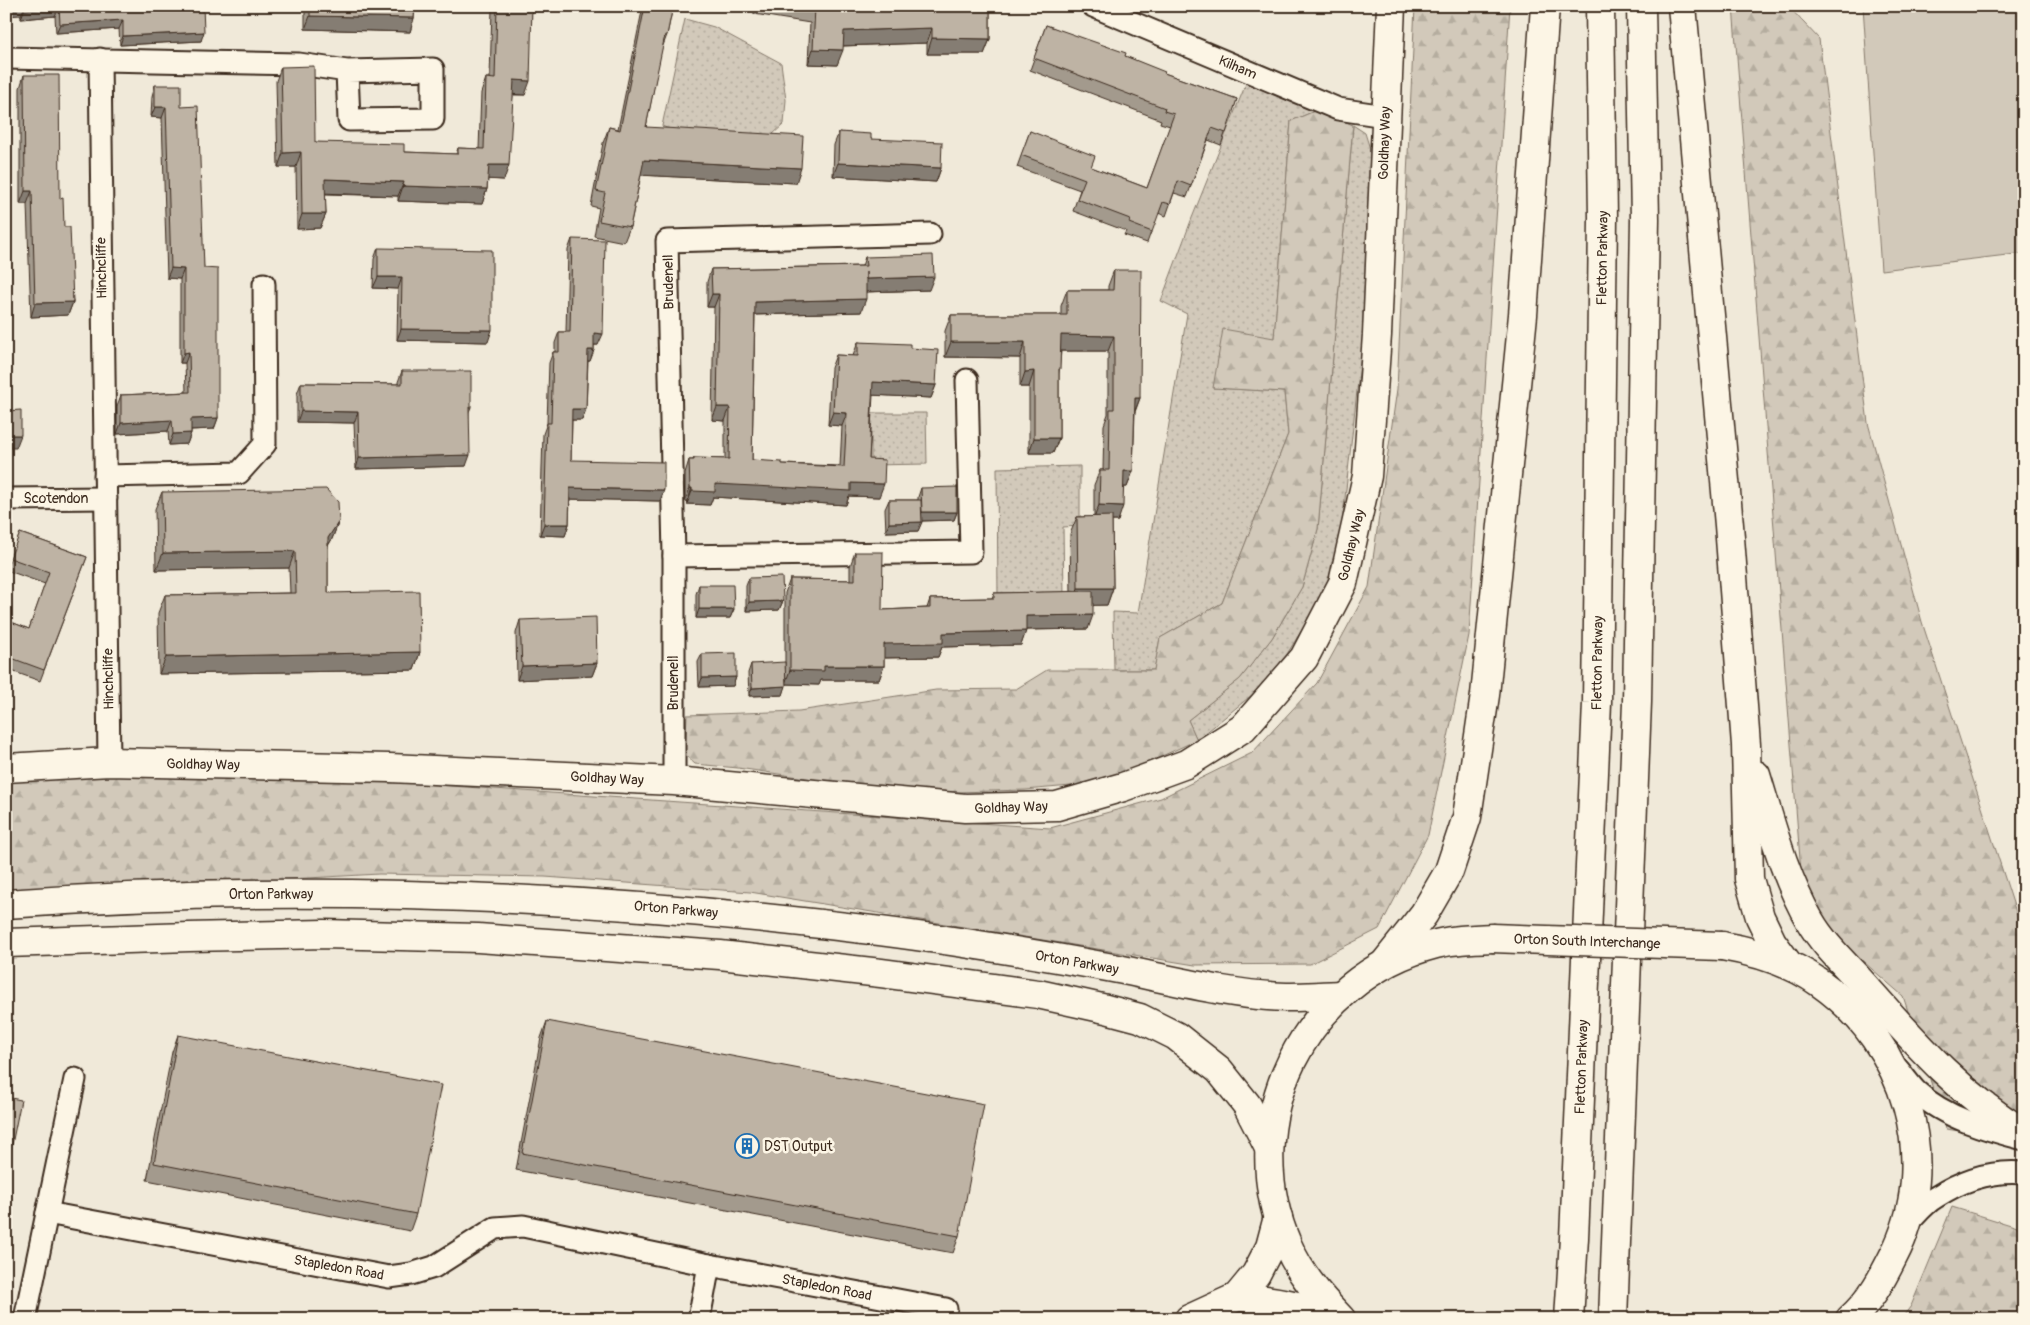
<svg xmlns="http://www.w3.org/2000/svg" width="2030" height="1325" viewBox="0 0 2030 1325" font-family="Pangolin,sans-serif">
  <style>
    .grass { fill: url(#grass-dots); stroke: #867a6c }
    .forest { fill: url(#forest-firs); stroke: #867a6c }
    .green { fill: #d2c9ba; stroke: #867a6c }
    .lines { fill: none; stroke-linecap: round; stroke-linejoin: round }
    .street-casing { stroke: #3b2a1e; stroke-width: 25 }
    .secondary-casing { stroke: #3b2a1e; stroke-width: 31 }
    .primary-casing { stroke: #3b2a1e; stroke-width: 31 }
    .highway-casing { stroke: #3b2a1e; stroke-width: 31 }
    .street { stroke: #fcf5e5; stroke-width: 21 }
    .secondary { stroke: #fcf5e5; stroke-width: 28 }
    .primary { stroke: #fcf5e5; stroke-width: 28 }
    .highway { stroke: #fcf5e5; stroke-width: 28 }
    .primary-bridge-casing { stroke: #3b2a1e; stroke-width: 31; stroke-linecap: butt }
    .primary-bridge { stroke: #fcf5e5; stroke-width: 28 }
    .wall { fill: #a39a8d; stroke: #3b2a1e }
    .shaded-wall { fill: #857d73; stroke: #3b2a1e }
    .building { fill: #beb3a4; stroke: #3b2a1e }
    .labels { text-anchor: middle; stroke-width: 5; stroke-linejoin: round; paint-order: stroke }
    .street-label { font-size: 14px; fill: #3b2a1e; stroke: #fcf5e5 }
    .poi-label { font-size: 14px; fill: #3b2a1e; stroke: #fcf5e5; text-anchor: start }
  </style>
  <defs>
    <pattern id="grass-dots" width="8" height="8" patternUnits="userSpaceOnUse" patternTransform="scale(1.25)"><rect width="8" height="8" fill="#d2c9ba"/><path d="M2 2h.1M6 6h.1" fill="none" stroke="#b5ad9f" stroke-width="1.8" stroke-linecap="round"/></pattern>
    <pattern id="forest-firs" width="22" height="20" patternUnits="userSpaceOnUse" patternTransform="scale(1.25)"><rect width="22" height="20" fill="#d2c9ba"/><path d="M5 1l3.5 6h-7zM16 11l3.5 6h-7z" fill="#b5ad9f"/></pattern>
  </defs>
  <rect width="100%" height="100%" fill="#f0e9d9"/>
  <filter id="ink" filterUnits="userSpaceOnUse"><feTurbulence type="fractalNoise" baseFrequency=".02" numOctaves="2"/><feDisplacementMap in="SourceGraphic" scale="10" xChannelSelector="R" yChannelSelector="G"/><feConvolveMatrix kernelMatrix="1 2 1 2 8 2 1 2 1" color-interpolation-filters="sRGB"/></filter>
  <g filter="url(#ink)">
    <g class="grass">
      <polygon points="685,19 714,27 781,63 786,100 784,124 772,135 683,135 662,126"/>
      <polygon points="1247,81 1317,110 1291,121 1274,339 1213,388 1284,392 1288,434 1222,603 1160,638 1154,670 1114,670 1113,612 1138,613 1187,314 1161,301 1192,218"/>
      <polygon points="1353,125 1365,133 1370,149 1362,346 1340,543 1323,596 1287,654 1259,689 1197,740 1188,720 1240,679 1272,638 1302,587 1318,529"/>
      <polygon points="871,413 926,413 927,464 871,465"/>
      <polygon points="1080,466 1080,526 1063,527 1064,597 998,598 997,468"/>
    </g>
    <g class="forest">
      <polygon points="1415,6 1510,6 1469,635 1428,835 1379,929 1310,964 1195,965 750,892 545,877 379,874 6,895 6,768 109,762 1050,828 1161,798 1252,753 1317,683 1369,587 1397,389"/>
      <polygon points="1733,6 1788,6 1819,39 1868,423 1922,622 2024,937 2024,1112 2013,1139 1946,1129 1903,996 1804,910"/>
      <polygon points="1317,110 1353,125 1318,529 1302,587 1272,638 1240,679 1188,720 1197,740 1138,767 1082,785 1025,790 957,792 867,787 738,768 695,764 685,755 687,715 799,711 936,690 1016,689 1047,670 1154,670 1160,638 1222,603 1288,434 1284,392 1213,388 1223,329 1274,338 1291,121"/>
      <polygon points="1952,1207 2024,1229 2024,1319 1901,1319 1911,1306"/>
    </g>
    <polygon class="green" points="1863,6 2024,6 2024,253 1881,270"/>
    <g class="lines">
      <defs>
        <g id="street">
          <polyline points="1093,6 1338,109 1385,116"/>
          <polyline points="6,58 299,64 347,71 433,69 433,119 349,120 347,71"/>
          <polyline points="100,59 109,762"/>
          <polyline points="105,476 239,473 265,444 264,284"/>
          <polyline points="6,499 106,498"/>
          <polyline points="674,556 971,552 967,380"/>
          <polyline points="674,781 674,556 667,241 930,234"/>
          <path d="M1897 1068C1904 1076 1910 1085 1917 1092 1945 1118 1988 1130 2024 1139"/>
          <polyline points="47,1213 389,1277 411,1274 434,1267 495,1228 523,1226 709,1265 946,1309"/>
          <path d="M1908 1223C1916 1215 1925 1203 1936 1197 1962 1180 1992 1170 2024 1173"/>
          <polyline points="25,1319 75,1079"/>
          <polyline points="699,1319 709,1265"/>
        </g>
        <g id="secondary">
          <polyline points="6,768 109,762 390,768 674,781 965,808 1057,806 1123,787 1186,764 1243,728 1304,658 1343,583 1367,476 1377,335 1391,6"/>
          <path d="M1237 1297C1274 1300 1303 1305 1338 1319"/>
          <polyline points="1189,1319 1237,1297 1256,1274 1270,1247 1278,1217"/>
        </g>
        <g id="primary">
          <path d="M6 904C298 883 591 895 880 931 958 941 1036 954 1113 968 1170 979 1228 995 1286 997 1304 997 1322 996 1340 995"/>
          <polyline points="6,943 189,937 324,934 478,938 720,955 881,973 1038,994 1106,1009 1140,1018 1176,1036 1219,1070 1247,1105 1269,1148"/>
          <path d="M1722 946C1757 952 1791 962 1820 983 1906 1043 1943 1162 1893 1257 1882 1279 1869 1303 1850 1319"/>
          <path d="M1341 1319C1320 1297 1300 1274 1288 1246 1233 1121 1304 978 1436 944 1454 939 1473 939 1492 938"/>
        </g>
        <g id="highway">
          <polyline points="1682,6 1729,525 1746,745 1749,879 1760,917 1772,942 1789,965"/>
          <path d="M1756 775C1771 824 1784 876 1810 921 1823 944 1845 964 1863 984 1913 1040 1959 1094 2024 1133"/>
          <polyline points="1385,963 1424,914 1449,871 1467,817 1485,695 1523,315 1545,6"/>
          <polyline points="1569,1319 1574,1238 1597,703 1603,218 1600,6"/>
          <polyline points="1613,1319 1637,702 1645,219 1641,6"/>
        </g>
      </defs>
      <use href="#street" class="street-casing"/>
      <use href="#secondary" class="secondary-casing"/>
      <use href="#primary" class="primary-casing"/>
      <use href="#highway" class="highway-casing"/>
      <use href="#street" class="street"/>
      <use href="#secondary" class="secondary"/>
      <use href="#primary" class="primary"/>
      <use href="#highway" class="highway"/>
      <defs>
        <polyline id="primary-bridge" points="1492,938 1722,946"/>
      </defs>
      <use href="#primary-bridge" class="primary-bridge-casing"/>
      <use href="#primary-bridge" class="primary-bridge"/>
    </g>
    <g class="wall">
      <polygon points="6,6 203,6 201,41 120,45 119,29 56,33 55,16 21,19 21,15"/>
      <polygon points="305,6 415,6 414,18 410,32 305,29"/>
      <polygon points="417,6 573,6 532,7 525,95 513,95 504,180 488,179 487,189 482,204 398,201 398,196 325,194 326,214 320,228 297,229 296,167 278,167 276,81 281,67 315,142 404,152 456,154 458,148 479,149 481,93 486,78 490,78 492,8 417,9"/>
      <polygon points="643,6 673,6 667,35 661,51 646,127 796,183 641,175 630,227 624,242 594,236 599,208 591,206 603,143 609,127 618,129"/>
      <polygon points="747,6 990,6 990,39 984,54 927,54 927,43 843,46 837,65 808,64 810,23 754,14 754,8"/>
      <polygon points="1046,25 1125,56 1164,73 1237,99 1221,145 1208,140 1187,197 1174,193 1166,216 1158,213 1147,243 1124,235 1126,231 1073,211 1080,190 1017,167 1030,131 1091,167 1147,188 1170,126 1160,123 1161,120 1030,70"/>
      <polygon points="24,75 60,199 73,302 68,315 31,317 27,204 20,204 20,88"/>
      <polygon points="155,85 181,107 204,268 218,418 214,429 191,430 191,433 187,444 169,445 168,431 117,434 117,406 121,395 186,392 185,363 180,363 180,279 167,278 162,118 151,117 152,96"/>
      <polygon points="839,132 871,139 941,168 936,182 833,176 834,145"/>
      <polygon points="572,239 598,345 594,345 594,350 590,361 588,361 586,409 582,420 572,420 571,460 660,501 570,499 569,524 565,536 540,535 543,434 547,423 549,363 553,352 555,352 555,343 559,332 566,332 568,250"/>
      <polygon points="378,248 488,342 397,340 398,289 373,288 374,259"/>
      <polygon points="865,257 929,290 866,292 861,312 755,315 752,460 782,464 840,466 842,426 828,425 831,368 836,355 853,356 858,342 910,348 936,385 931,398 873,395 869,459 879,497 849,496 846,505 713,497 710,505 687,504 688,501 685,501 685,473 689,460 693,460 694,458 725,459 725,421 712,420 714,307 707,307 707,282 711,269 862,266"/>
      <polygon points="1114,270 1140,398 1135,412 1133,471 1127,487 1124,487 1118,521 1112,521 1113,588 1107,605 1093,605 1088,629 1026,630 1021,645 942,647 938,657 884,658 884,666 879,680 821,680 819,685 786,684 783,695 749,696 748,673 751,664 785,669 785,593 790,579 850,580 850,566 855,552 882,610 927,608 930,599 992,598 994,593 1071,592 1070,534 1077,517 1094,517 1094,485 1100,470 1103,470 1104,425 1108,414 1108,351 1061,351 1059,374 1059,438 1053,453 1029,453 1029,387 1020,387 1020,358 945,357 945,331 951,315 1061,315 1061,306 1067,290 1108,290 1108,286"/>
      <polygon points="402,371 471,407 469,412 466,466 356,469 354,423 297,422 297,394 301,383 398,384 398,382"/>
      <polygon points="921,488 957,512 954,520 922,521 918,531 886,532 885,509 889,500 918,500 918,497"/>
      <polygon points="162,492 339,521 332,539 328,546 328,593 420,652 414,670 159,674 158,613 165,595 290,593 289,568 156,570 155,509"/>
      <polygon points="20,533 87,557 40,681 6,669 6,620 29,629 45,584 6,570"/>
      <polygon points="749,578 783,601 779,610 746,611 746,586"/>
      <polygon points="699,585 734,609 730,618 696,618 696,594"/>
      <polygon points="520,620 597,663 592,676 517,680 516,633"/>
      <polygon points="702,654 736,677 733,686 699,687 698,662"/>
      <polygon points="547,1021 959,1236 953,1253 516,1170 541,1038"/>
      <polygon points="178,1035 416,1214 410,1231 147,1180 172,1052"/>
    </g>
    <g class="shaded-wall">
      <polygon points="25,6 21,15 6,16 6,7"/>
      <polygon points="418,6 493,6 492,8 417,9"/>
      <polygon points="528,6 573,6 527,7"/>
      <polygon points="59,7 55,16 21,19 24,10"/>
      <polygon points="310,16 414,18 410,32 305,29"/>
      <polygon points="123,20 119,29 56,33 60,24"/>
      <polygon points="932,28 927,43 838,46 844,31"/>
      <polygon points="204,32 201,41 120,45 123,36"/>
      <polygon points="932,38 990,39 984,54 927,54"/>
      <polygon points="813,49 843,50 837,65 808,64"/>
      <polygon points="514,80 530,81 525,95 508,94"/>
      <polygon points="155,107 166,107 162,118 151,117"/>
      <polygon points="301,152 296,167 278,167 283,153"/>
      <polygon points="644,160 801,168 796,183 638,175"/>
      <polygon points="838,163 941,168 936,182 833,176"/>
      <polygon points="489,165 509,165 504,180 483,179"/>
      <polygon points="325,179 404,182 398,196 320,193"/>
      <polygon points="403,186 487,189 482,204 398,201"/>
      <polygon points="25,191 32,191 27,204 20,204"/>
      <polygon points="302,214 326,214 320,228 297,229"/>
      <polygon points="171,268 184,269 180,279 167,278"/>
      <polygon points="378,277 402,277 398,289 373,288"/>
      <polygon points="934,277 929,290 861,292 866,279"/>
      <polygon points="712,294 719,294 714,307 707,307"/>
      <polygon points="866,299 861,312 750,315 755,302"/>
      <polygon points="73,302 68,315 31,317 35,303"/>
      <polygon points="401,329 492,330 488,342 397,340"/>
      <polygon points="594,333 603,334 598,345 590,345"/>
      <polygon points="1061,335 1114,336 1108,351 1055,351"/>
      <polygon points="951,342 1025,342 1020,358 945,357"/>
      <polygon points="588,350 594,350 590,361 584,361"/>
      <polygon points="189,352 185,363 180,363 184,353"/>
      <polygon points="1034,371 1029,387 1020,387 1025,372"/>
      <polygon points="873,382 936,385 931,398 869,395"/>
      <polygon points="1135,398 1140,398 1134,413"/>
      <polygon points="717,407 730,407 725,421 712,420"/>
      <polygon points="572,409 586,409 582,420 568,420"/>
      <polygon points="301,411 358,412 354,423 297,422"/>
      <polygon points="833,412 847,413 842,426 828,425"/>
      <polygon points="218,418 214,429 187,430 191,419"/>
      <polygon points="172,420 168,431 117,434 121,423"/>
      <polygon points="191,433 187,444 169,445 173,434"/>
      <polygon points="6,435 21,435 16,448 6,448"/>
      <polygon points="1034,438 1059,438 1053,453 1029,453"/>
      <polygon points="470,455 466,466 356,469 359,458"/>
      <polygon points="1124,471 1133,471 1127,487 1118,487"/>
      <polygon points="851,483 884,484 879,497 849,496 846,505 713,497 710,505 687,504 692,491 715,484"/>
      <polygon points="570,488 664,490 660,501 566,499"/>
      <polygon points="690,488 692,488 688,501 685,501"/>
      <polygon points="1099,505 1123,506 1118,521 1093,521"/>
      <polygon points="922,512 957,512 954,520 918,521"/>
      <polygon points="339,521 332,539 321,556 328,538"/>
      <polygon points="922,522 918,531 886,532 889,523"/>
      <polygon points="544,524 569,524 565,536 540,535"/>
      <polygon points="295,551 289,568 156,570 163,553"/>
      <polygon points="1078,588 1113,588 1107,605 1072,606"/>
      <polygon points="783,601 779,610 746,611 749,602"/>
      <polygon points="699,609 734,609 730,618 696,618"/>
      <polygon points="1093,615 1088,629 1021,630 1026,616"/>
      <polygon points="1026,631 1021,645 942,647 938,657 879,658 884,644 943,633"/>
      <polygon points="420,652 414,670 159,674 166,657"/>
      <polygon points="597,663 592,676 517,680 522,666"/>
      <polygon points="824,666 884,666 879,680 821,680 819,685 785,684 790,670"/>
      <polygon points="736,677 733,686 699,687 702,678"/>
      <polygon points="786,686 783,695 749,696 752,688"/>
    </g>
    <g class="building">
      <polygon points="6,6 203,6 204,32 123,36 123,20 60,24 59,7 24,10 25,6"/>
      <polygon points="310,6 415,6 414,18 310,16"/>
      <polygon points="497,6 532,6 530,81 514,80 509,165 489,165 487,189 403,186 404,182 325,179 326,214 302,214 301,152 283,153 281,67 314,66 315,142 404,144 404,152 458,154 458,148 484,149 486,78 495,79"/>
      <polygon points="645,6 673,6 667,35 665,35 646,127 803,136 801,168 644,160 630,227 599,221 605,193 596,191 609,127 620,130"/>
      <polygon points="807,6 990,6 990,39 932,38 932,28 844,31 843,50 813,49 815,7"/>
      <polygon points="1046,25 1126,53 1125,56 1165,72 1164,73 1237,99 1226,133 1212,128 1191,186 1178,181 1170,204 1163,202 1152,232 1129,223 1130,219 1077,199 1085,179 1021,155 1030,131 1095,156 1091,167 1147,188 1174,114 1164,111 1165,108 1034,58"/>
      <polygon points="24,75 59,75 60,199 63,198 64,227 70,227 73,302 35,303 32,191 25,191"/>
      <polygon points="155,85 181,85 181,107 198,106 204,268 218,269 218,418 191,419 191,433 173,434 172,420 121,423 121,395 190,392 189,352 184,353 184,269 171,268 166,107 155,107"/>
      <polygon points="839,132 871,134 871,139 942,142 941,168 838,163"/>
      <polygon points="572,239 605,240 603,334 594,333 594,350 588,350 586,409 572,409 571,460 664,462 664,490 570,488 569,524 544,524 547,423 551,423 553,352 559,352 559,332 570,332"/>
      <polygon points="378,248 492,250 492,330 401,329 402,277 378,277"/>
      <polygon points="933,255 934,277 866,279 866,272 866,299 755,302 752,460 782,462 782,464 844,467 847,413 833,412 836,355 858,356 858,342 910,344 910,348 938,350 936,385 873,382 869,459 885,460 884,484 851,483 851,491 715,484 715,492 692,491 692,488 690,488 689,460 694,460 694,458 729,459 730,407 717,407 719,294 712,294 711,269 866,266 865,257"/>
      <polygon points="1114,270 1141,270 1140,398 1135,398 1133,471 1124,471 1123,506 1099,505 1100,470 1109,470 1110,409 1114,409 1114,336 1061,335 1060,369 1059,369 1059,438 1034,438 1034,371 1025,372 1025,342 951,342 951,315 1067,315 1067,290 1113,290"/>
      <polygon points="402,371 471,371 471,407 469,407 470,455 359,458 358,412 301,411 301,383 402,384"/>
      <polygon points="21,410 21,435 6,435 6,411"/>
      <polygon points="957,487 957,512 922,512 921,488"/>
      <polygon points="326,489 338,502 339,521 328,538 328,593 419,591 420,652 166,657 165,595 296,593 295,551 163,553 162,492"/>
      <polygon points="889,500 921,500 922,522 889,523"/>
      <polygon points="1112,516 1113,588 1078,588 1077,517"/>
      <polygon points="20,533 87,557 44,670 6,656 6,620 29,629 49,572 10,558"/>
      <polygon points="855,552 883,552 882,610 930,608 930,599 994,598 994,593 1093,591 1093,615 1026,616 1026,631 943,633 943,643 884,644 884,666 824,666 824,671 790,670 790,579 855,580"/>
      <polygon points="782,577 783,601 749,602 749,578"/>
      <polygon points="699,585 733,585 734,609 699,609"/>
      <polygon points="596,617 597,663 522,666 520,620"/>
      <polygon points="736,653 736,677 702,678 702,654"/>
      <polygon points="785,662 786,686 752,688 751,664"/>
      <polygon points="547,1021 984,1104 959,1236 522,1153"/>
      <polygon points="178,1035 441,1085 416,1214 154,1163"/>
      <polygon points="6,1097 21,1100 6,1174"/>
    </g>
  </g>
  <defs>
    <symbol id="building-ring" viewBox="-11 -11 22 22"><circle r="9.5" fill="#fcf5e5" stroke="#1f6fb2" stroke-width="1.5"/><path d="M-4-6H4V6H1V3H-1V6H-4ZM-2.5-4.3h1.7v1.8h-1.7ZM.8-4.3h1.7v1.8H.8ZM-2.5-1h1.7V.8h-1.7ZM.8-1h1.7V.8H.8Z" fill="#1f6fb2"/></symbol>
  </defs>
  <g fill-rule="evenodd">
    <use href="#building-ring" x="733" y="1132" width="28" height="28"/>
  </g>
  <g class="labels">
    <g class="street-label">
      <text transform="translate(1238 67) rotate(23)" y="5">Kilham</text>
      <text transform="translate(1384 143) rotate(-88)" y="5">Goldhay Way</text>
      <text transform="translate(1602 258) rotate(-89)" y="5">Fletton Parkway</text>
      <text transform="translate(101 268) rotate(-91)" y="5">Hinchcliffe</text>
      <text transform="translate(668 282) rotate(-91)" y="5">Brudenell</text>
      <text x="56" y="503">Scotendon</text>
      <text transform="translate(1351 545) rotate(-76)" y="5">Goldhay Way</text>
      <text transform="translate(1597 663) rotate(-89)" y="5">Fletton Parkway</text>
      <text transform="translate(108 679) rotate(-91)" y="5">Hinchcliffe</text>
      <text transform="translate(673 683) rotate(-90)" y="5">Brudenell</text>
      <text transform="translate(203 764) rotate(1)" y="5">Goldhay Way</text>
      <text transform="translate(607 778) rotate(3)" y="5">Goldhay Way</text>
      <text transform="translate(1011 807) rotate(-2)" y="5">Goldhay Way</text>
      <text x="271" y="899">Orton Parkway</text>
      <text transform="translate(676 909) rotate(5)" y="5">Orton Parkway</text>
      <text transform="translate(1587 941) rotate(2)" y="5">Orton South Interchange</text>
      <text transform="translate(1077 962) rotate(10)" y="5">Orton Parkway</text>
      <text transform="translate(1581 1067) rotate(-88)" y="5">Fletton Parkway</text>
      <text transform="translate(339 1267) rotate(10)" y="5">Stapledon Road</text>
      <text transform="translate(827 1287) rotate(11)" y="5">Stapledon Road</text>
    </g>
    <g class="poi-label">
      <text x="764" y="1151">DST Output</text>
    </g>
  </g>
  <rect width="2030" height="1325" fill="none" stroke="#fcf5e5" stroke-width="25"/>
  <rect x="12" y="12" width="2005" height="1300" fill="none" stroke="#3b2a1e" stroke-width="2" filter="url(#ink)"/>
</svg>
